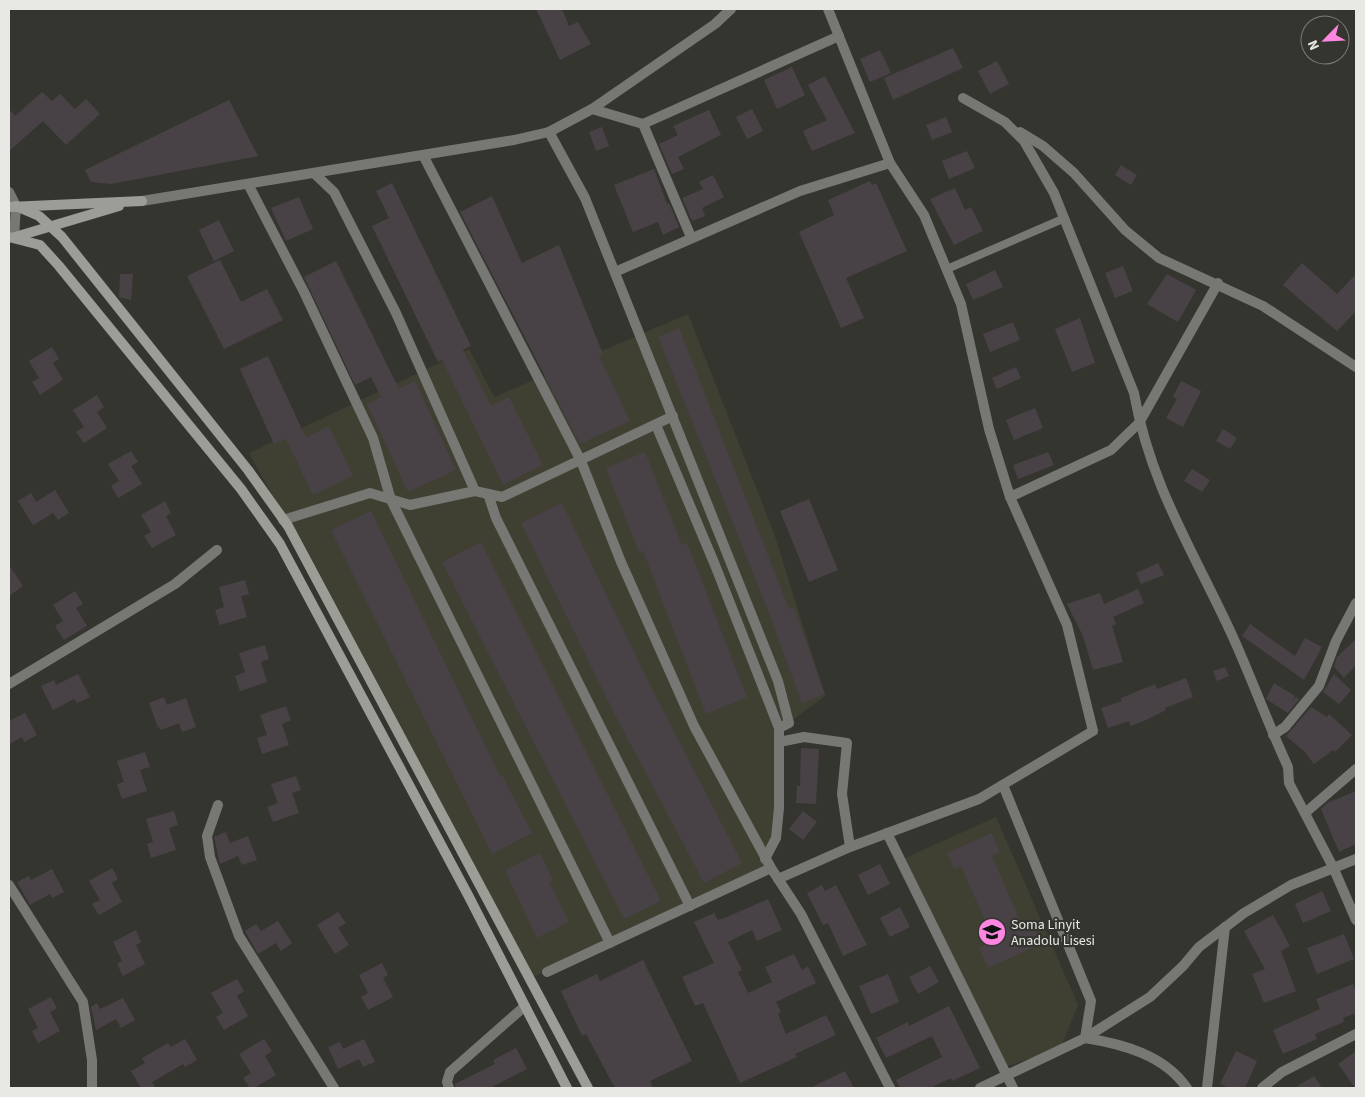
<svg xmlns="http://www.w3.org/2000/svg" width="1365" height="1097" viewBox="0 0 1365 1097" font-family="'Source Sans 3',sans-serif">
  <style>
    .built { fill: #3f3f32 }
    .building { fill: #484246 }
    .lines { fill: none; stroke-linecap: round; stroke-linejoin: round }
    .service { stroke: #777774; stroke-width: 8 }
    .minor { stroke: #777774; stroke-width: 10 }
    .tertiary { stroke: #777774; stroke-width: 10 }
    .secondary { stroke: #9d9d98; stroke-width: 10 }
    .labels { text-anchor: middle; stroke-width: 4.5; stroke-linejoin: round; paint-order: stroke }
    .poi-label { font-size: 14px; fill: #e8e8e4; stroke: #35352f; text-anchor: start }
  </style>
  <rect width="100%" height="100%" fill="#35352f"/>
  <g class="built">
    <polygon points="688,314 774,533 825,696 795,718 776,727 777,807 768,867 690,900 531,978 337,612 249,453 469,349 494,397"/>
    <polygon points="996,817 1078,1005 1061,1047 1003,1068 903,859"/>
  </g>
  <g class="building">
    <polygon points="536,9 562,9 569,26 578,22 591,44 560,60"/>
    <polygon points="953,48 963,68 893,100 884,78"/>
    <polygon points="880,50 891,73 870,82 860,59"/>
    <polygon points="997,61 1009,84 990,94 978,71"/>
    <polygon points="792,67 805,95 777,109 764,80"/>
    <polygon points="825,76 855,133 812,151 803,131 827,120 808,85"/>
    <polygon points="42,92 52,101 60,94 75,109 86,99 100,114 66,145 43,121 9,151 9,109 15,116"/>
    <polygon points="229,100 258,156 111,184 91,182 85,170"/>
    <polygon points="752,109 763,131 747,139 736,117"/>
    <polygon points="709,110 721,135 678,157 684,169 672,174 659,144 678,135 673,126"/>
    <polygon points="946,117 952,132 932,140 926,125"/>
    <polygon points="602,127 609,146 596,151 589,132"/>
    <polygon points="967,151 975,168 949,179 942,161"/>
    <polygon points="1121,165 1137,175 1131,185 1115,175"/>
    <polygon points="654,169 667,204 669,203 679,227 663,235 658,222 633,232 614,185"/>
    <polygon points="713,175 724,197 702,208 705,216 692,221 682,198 703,189 699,182"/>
    <polygon points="870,181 872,185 876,183 907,251 846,278 864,318 841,328 799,232 834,215 828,200"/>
    <polygon points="392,183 471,346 463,350 491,406 509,397 543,465 503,485 442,360 438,362 372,226 389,218 376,191"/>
    <polygon points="955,188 965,210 971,207 983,231 954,245 930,199"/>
    <polygon points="492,196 522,263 559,245 603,354 599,356 630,421 580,444 460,212"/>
    <polygon points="299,197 313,229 286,241 271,208"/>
    <polygon points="219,220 234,251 214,261 199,230"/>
    <polygon points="220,260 241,302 267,289 283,320 224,349 187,276"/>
    <polygon points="336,261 399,389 415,381 456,470 408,492 367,404 381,397 371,377 355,385 304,277"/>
    <polygon points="1302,263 1337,294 1356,274 1356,311 1337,331 1283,285"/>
    <polygon points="1123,266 1133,291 1115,298 1105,273"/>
    <polygon points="995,270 1003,287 973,300 966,284"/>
    <polygon points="120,274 133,274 131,300 119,297"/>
    <polygon points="1167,274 1196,290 1178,322 1147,304"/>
    <polygon points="1080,318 1095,363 1072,372 1055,329"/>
    <polygon points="1013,322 1020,340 990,352 983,334"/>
    <polygon points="679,328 789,609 794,608 825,694 802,703 767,608 658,337"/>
    <polygon points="52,347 59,359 53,363 63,380 40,395 32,382 39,378 29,361"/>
    <polygon points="268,356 306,438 329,426 353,476 313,495 286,439 274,444 240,369"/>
    <polygon points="1016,367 1021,378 997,389 992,378"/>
    <polygon points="1181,381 1201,391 1183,427 1166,418 1177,399 1173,397"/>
    <polygon points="97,395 104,407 97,412 107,428 84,443 76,432 84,427 73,410"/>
    <polygon points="1035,408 1043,428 1014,440 1006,420"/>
    <polygon points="1223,429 1237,438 1230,449 1216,441"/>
    <polygon points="131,451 138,462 131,466 142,484 118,498 111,486 119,481 108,464"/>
    <polygon points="645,452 682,545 687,543 747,697 706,714 643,551 639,552 606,468"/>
    <polygon points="1048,452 1054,465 1018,479 1013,465"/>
    <polygon points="1192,469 1210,480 1202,492 1184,481"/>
    <polygon points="55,490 69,513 58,520 53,513 33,525 18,501 31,493 36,502"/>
    <polygon points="809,499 838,570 809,582 780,511"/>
    <polygon points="165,501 171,513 166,516 176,535 152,548 144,536 151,532 141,515"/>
    <polygon points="562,503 652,689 742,863 704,883 611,707 521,523"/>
    <polygon points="371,511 500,776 502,775 532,833 492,854 331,530"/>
    <polygon points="481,542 661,901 624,919 442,562"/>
    <polygon points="1158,563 1164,575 1141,584 1136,573"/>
    <polygon points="9,565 23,586 9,596"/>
    <polygon points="245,580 249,594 241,596 247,617 220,625 215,610 224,607 219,587"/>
    <polygon points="1138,589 1144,603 1113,617 1116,624 1112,626 1123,662 1093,670 1083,636 1067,604 1100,593 1104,604"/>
    <polygon points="75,591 83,604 76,608 87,626 64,640 55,626 63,621 53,605"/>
    <polygon points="1250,624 1295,656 1305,638 1322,647 1304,680 1242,636"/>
    <polygon points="1356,639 1356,665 1344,678 1334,667 1337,657"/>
    <polygon points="265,645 269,659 261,662 267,682 240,691 235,676 245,672 239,653"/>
    <polygon points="1225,667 1229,676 1217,681 1213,671"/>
    <polygon points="78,674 90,697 77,703 74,699 53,710 41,686 54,680 56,685"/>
    <polygon points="1334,674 1351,690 1339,704 1323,692"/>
    <polygon points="1186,678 1193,697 1165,708 1166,710 1146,720 1131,726 1129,721 1108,728 1101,708 1122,701 1121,698 1155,684 1157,689"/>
    <polygon points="1274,683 1295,696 1292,701 1296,697 1299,699 1288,713 1266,699"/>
    <polygon points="164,697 167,705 186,698 196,727 182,732 179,723 161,730 160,727 158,728 149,703"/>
    <polygon points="286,706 291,720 282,724 289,745 262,754 257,738 267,735 260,715"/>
    <polygon points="1311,707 1327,717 1329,714 1352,735 1335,752 1333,750 1314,764 1305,752 1286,736"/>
    <polygon points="25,713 37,735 24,742 22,737 9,744 9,721"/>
    <polygon points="801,748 819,749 816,804 796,803 797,786 800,786"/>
    <polygon points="145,752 150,767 140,770 147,791 122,799 117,784 124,782 117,761"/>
    <polygon points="296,776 301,790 292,793 299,813 273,822 267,807 278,803 271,784"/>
    <polygon points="1356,791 1356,844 1339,852 1321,809 1327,803"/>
    <polygon points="174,811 178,825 169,828 176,850 151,858 147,844 153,842 146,819"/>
    <polygon points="803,811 817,822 803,840 789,829"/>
    <polygon points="226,832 230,843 248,836 257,860 242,865 238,856 220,864 214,837"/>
    <polygon points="992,833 1000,852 992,856 1024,930 1033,926 1041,944 988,968 979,948 994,941 961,866 954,869 947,853"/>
    <polygon points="540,853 553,880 549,882 569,922 537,938 505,870"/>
    <polygon points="880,864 890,884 868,895 858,875"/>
    <polygon points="112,868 118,879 112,883 122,902 99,915 92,904 100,900 89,881"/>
    <polygon points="52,869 64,892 52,898 50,894 30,905 17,882 29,876 31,880"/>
    <polygon points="822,885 825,891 836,885 867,945 843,956 828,923 823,925 807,893"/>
    <polygon points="1322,891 1331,911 1303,923 1295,904"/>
    <polygon points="768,899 782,930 757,941 752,930 728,942 742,970 738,972 748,993 772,982 765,967 794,954 802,970 808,966 816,983 776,1002 781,1012 778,1014 786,1034 826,1015 836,1035 795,1054 797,1057 740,1083 703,1003 695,1006 682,977 714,963 694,922 714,913 718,920 727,917"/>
    <polygon points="900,907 910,927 890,937 880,918"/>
    <polygon points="338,912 346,923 338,928 349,945 335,954 317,925"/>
    <polygon points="1273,915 1290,946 1281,951 1296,991 1264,1003 1252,974 1265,969 1244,931"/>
    <polygon points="278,921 292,943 281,951 276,943 258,954 245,931 256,924 261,931"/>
    <polygon points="136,930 141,942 136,945 145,964 123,976 117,964 122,961 113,942"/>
    <polygon points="1344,934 1354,959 1317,974 1307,948"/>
    <polygon points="643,960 692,1061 650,1081 653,1088 615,1088 586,1034 582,1036 561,991 597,974 600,981"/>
    <polygon points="382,963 388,975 383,978 393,997 368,1010 361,997 368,993 359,975"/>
    <polygon points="930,966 939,982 918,994 909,977"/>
    <polygon points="888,974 899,1002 871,1014 859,986"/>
    <polygon points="237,979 244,991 237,996 248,1016 224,1030 216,1017 223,1013 211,993"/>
    <polygon points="1353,984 1356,992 1356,1013 1343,1018 1344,1022 1315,1034 1317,1039 1283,1054 1273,1030 1320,1009 1316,999"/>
    <polygon points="51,997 57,1008 50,1012 60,1031 38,1043 32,1031 38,1028 28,1009"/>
    <polygon points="123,998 135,1020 121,1028 116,1019 96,1030 91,1007 97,1003 100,1009"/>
    <polygon points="949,1006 980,1068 952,1081 951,1078 930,1088 900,1088 896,1080 942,1057 932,1036 886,1058 876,1038 908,1022 909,1026"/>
    <polygon points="185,1039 197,1060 185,1067 183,1064 152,1082 156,1088 141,1088 131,1071 145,1063 142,1058 168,1043 171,1047"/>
    <polygon points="264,1039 272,1051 265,1056 276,1075 254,1088 250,1088 243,1078 251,1073 239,1054"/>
    <polygon points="364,1039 375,1062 363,1067 359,1059 338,1069 328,1047 340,1042 343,1049"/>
    <polygon points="516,1048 527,1069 490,1088 456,1088 455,1084 495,1064 493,1060"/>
    <polygon points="1236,1051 1257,1061 1245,1088 1229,1088 1220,1084"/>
    <polygon points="1356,1051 1356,1088 1355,1088 1338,1064"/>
    <polygon points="845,1071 854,1088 810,1088"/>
    <polygon points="1314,1076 1322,1088 1294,1088"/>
  </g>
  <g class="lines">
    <polyline class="service" points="947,269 1065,218"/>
    <g class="minor">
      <path d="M963 98 1005 122 1024 141 1054 193 1134 393C1150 485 1194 552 1232 635 1252 679 1268 724 1288 767L1289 783 1333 867 1356 920"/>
      <polyline points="592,109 643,124 691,237"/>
      <polyline points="643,124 839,36"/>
      <polyline points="549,132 585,198 778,681 789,723 779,728"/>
      <polyline points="1020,132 1043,146 1074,173 1125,230 1159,258 1263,306 1356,367"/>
      <polyline points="423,155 581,461 621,562 694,726 771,868 801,914 890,1088"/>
      <polyline points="314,173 334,192 396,313 475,491"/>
      <polyline points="248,184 304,292 373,438 391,500 610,943"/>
      <polyline points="9,192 16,206 14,237"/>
      <polyline points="615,272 800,191 890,163"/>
      <polyline points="656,425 715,565 779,728 779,808 776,838 765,859"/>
      <polyline points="488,494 496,518 690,906"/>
      <polyline points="1010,497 1111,450 1139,423 1218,283"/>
      <polyline points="283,520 370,493 410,505 475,491 502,497 673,416"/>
      <polyline points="9,684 175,584 217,550"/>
      <polyline points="1273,735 1285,727 1319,686 1336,641 1356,603"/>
      <polyline points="779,742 804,737 847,743 842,794 850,847"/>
      <path d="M1003 785 1091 1001 1085 1038C1123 1044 1164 1055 1187 1088"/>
      <polyline points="218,805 207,836 210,857 239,936 334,1088"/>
      <polyline points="1305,813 1356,769"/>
      <polyline points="887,833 1013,1088"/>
      <polyline points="778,879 850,847 979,799 1093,731 1067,625 1010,497 989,429 961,304 924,215 890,163 828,9"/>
      <polyline points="9,885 83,1002 92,1060 92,1088"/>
      <polyline points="547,972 771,868"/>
      <polyline points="449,1088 447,1082 450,1072 525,1006"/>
      <polyline points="980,1088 1085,1038 1150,997 1183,966 1199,947 1244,913 1291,885 1356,859"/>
      <polyline points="1207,1088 1225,927"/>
      <polyline points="1262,1088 1282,1072 1356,1034"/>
    </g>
    <polyline class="tertiary" points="142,201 514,140 549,132 592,109 715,24 731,9"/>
    <g class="secondary">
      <polyline points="16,206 39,216 62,237 248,470 288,526 588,1088"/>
      <polyline points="9,207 142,201"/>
      <polyline points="9,237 40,245 59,266 241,489 280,544 468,895 567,1088"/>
      <polyline points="15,237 119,206"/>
    </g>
  </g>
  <defs>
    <symbol id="school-disc" viewBox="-11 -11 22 22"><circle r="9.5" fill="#fd86e1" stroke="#35352f"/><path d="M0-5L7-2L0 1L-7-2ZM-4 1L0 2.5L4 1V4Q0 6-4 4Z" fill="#111"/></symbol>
  </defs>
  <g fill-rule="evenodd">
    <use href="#school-disc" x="976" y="916" width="32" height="32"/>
  </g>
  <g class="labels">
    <g class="poi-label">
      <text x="1011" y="929">Soma Linyit<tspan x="1011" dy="16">Anadolu Lisesi</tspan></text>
    </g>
  </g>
  <rect width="1365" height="1097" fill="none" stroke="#e8e8e4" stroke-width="20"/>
  <g transform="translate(1325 40) rotate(246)"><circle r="24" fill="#35352f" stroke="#7d7d77"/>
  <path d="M0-4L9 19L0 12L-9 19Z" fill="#fd86e1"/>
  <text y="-8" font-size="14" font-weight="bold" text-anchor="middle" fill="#e8e8e4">N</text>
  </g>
</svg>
